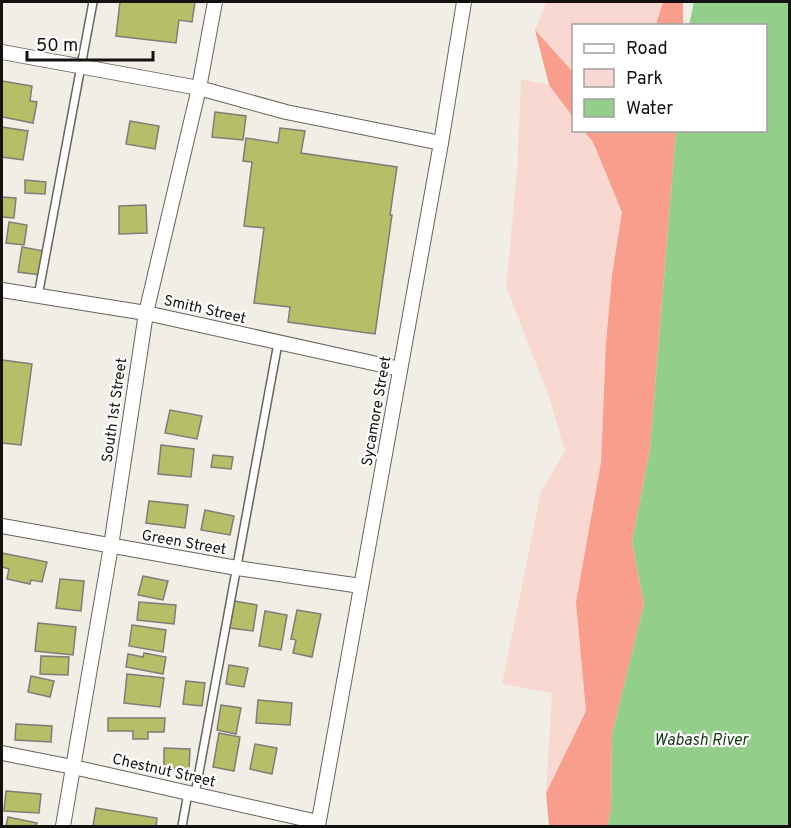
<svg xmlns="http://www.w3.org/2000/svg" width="791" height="828" viewBox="0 0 791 828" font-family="Overpass,sans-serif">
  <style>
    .green { fill: #f9d8d1 }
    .forest { fill: #f99e8c }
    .water { fill: #93cf8a }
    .building { fill: #b6bf67; stroke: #7c7e77; stroke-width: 1.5 }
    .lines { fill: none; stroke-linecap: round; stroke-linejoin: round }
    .service-casing { stroke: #67645d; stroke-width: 10 }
    .minor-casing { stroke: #67645d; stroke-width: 16 }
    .service { stroke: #fff; stroke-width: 7 }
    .minor { stroke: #fff; stroke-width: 14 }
    .labels { text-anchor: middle; stroke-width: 4.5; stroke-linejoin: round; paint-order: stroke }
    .street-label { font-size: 15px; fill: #141210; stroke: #fff }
    .water-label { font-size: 16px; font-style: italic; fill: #133b0d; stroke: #fff }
  </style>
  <rect width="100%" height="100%" fill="#f1eee6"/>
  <g class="green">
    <polygon points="547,2 663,2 656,25 574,26 573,72 535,30"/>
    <polygon points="521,79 549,85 573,117 574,130 584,131 593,142 622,211 612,275 606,342 601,462 576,602 586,711 546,793 552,693 502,684 541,491 565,451 548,394 506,287 517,172"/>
  </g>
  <g class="forest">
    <polygon points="663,2 683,2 683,25 656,25"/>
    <polygon points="535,30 573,72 573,117 549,85"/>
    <polygon points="584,131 676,131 650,449 632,542 644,604 612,734 611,809 608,826 549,826 546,793 586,711 576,602 601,462 606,342 612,275 622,212 593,142"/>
  </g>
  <polygon class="water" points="694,2 789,2 789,826 608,826 611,809 612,734 644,604 632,542 650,449 676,131 766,130 766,26 689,25"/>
  <g class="building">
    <polygon points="120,2 195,2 192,22 179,20 176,43 116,36"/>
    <polygon points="2,81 32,86 30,101 37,102 33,123 2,117"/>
    <polygon points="215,112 246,116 243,140 212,137"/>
    <polygon points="130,121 159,126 155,149 126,144"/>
    <polygon points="2,127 28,131 23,160 2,157"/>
    <polygon points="280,128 305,131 301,153 397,167 390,215 392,215 375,334 288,322 290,307 254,303 264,228 244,226 252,162 243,161 246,138 278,143"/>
    <polygon points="25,180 46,182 45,194 25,193"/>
    <polygon points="2,197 16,198 14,218 2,217"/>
    <polygon points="146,205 147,233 119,234 119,206"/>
    <polygon points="9,222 27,225 24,245 6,243"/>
    <polygon points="22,247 44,251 40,275 18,272"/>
    <polygon points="2,360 32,364 21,445 2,443"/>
    <polygon points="170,410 202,416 197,439 165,433"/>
    <polygon points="161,445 194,449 191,477 158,474"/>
    <polygon points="213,455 233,457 231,469 211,467"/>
    <polygon points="149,501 188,505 185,528 146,523"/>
    <polygon points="205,510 234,516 230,535 201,530"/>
    <polygon points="2,553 47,562 42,582 31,580 30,584 7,579 9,569 2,567"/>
    <polygon points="143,576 168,581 163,600 138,595"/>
    <polygon points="60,579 84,581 81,611 56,608"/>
    <polygon points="234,601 257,605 253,631 230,628"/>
    <polygon points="139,602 176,605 174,624 137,620"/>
    <polygon points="297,610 321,614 312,657 293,653 296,640 291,639"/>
    <polygon points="265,611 287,615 281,650 259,646"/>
    <polygon points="38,623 76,627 73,655 35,651"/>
    <polygon points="132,625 166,630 163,652 129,646"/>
    <polygon points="144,653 166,657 163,674 126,667 128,654 143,657"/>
    <polygon points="41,656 69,657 68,675 40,674"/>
    <polygon points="229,665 248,668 244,687 226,684"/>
    <polygon points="127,674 164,678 160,707 124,703"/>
    <polygon points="31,676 54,681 50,697 28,692"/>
    <polygon points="186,681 205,683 202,706 183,704"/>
    <polygon points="258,700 292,703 290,725 256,723"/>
    <polygon points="221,705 241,708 236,734 217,730"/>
    <polygon points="108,718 165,718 164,732 148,732 148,739 133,739 133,731 108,731"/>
    <polygon points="16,724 52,726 51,742 15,740"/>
    <polygon points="219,733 240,737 234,771 213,767"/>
    <polygon points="255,744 277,748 272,774 250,769"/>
    <polygon points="164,748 190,749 189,769 164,768"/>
    <polygon points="6,791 41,794 39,813 4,811"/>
    <polygon points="96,808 157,818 156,826 93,826"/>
    <polygon points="8,817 37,823 36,826 6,826"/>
  </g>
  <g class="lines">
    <defs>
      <g id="service">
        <polyline points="38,296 93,2"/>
        <polyline points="195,794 278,343"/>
        <polyline points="182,826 188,793"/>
      </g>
      <g id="minor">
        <polyline points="2,52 199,88 286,112 441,143"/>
        <polyline points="2,290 146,313 400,369"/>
        <polyline points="2,526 237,568 361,586"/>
        <polyline points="2,753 73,767 318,822"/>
        <polyline points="63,826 111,546 146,313 199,88 215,2"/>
        <polyline points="318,826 441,143 464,2"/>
      </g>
    </defs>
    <use href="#service" class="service-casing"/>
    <use href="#minor" class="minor-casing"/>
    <use href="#service" class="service"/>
    <use href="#minor" class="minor"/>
  </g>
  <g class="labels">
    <g class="street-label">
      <text transform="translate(205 309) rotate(13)" y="5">Smith Street</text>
      <text transform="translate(114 410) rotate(-82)" y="5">South 1st Street</text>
      <text transform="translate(376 411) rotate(-80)" y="5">Sycamore Street</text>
      <text transform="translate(184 542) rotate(10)" y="5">Green Street</text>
      <text transform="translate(164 770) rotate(13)" y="5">Chestnut Street</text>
    </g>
    <g class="water-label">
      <text x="701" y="745">Wabash River</text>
    </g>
  </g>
  <rect width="791" height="828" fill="none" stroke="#141210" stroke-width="6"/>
  <rect x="572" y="24" width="195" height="108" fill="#ffffff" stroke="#a1a09f" stroke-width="1.5"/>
  <rect x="584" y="44" width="30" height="9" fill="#ffffff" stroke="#a1a09f" stroke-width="1.5"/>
  <text x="626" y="54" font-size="18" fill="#141210">Road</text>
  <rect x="584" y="69" width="30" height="18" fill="#f9d8d1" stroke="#a1a09f" stroke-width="1.5"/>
  <text x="626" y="84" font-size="18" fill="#141210">Park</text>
  <rect x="584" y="99" width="30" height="18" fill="#93cf8a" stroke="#a1a09f" stroke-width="1.5"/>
  <text x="626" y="114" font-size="18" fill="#141210">Water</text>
  <path d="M27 51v9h126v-9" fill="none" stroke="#141210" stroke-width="3"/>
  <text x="36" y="51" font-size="18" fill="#141210" stroke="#ffffff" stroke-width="4.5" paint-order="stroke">50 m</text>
</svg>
